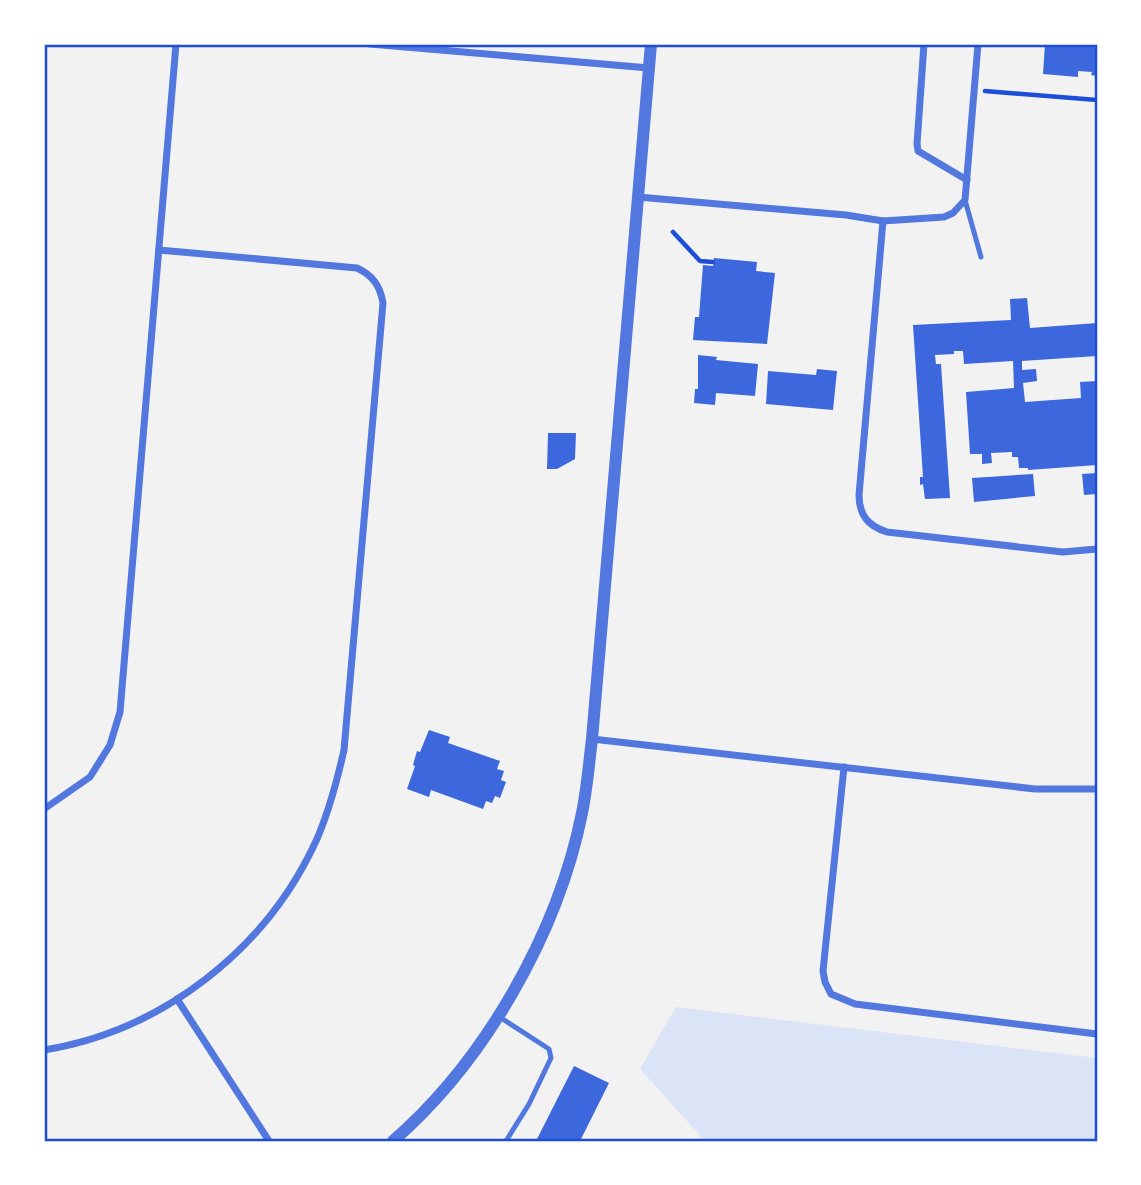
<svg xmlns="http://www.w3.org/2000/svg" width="1141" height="1185" viewBox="0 0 1141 1185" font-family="'Noto Sans',sans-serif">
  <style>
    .green { fill: #dbe4f7 }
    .building { fill: #3d67dc }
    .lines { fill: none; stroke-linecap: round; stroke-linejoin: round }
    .path { stroke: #1d4ed8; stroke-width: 4.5 }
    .service { stroke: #5277de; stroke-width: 5 }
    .minor { stroke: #5277de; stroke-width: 7 }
    .tertiary { stroke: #5277de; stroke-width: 12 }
    .neatline { fill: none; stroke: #1d4ed8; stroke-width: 2.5 }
  </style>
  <rect width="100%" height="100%" fill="#f2f2f2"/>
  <polygon class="green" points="676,1007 1097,1058 1097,1141 705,1141 640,1069"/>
  <g class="building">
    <polygon points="1045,44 1097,44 1097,76 1091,75 1092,72 1078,71 1078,77 1043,74"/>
    <polygon points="714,258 757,262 756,271 775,273 767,344 693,340 695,317 699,317 703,265 713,266"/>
    <polygon points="1027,298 1030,328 1097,323 1097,356 1022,361 1022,370 1036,369 1037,381 1023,383 1025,402 1081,398 1080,382 1097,381 1097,465 1028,470 1028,468 1019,468 1018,457 1012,457 1012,452 991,453 992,463 982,464 982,454 970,454 966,392 1014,388 1013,361 964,364 963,351 954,351 954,354 935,355 936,364 941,364 950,498 925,499 923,484 920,485 920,477 923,477 913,325 1011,320 1010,299"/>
    <polygon points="698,355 717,357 716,360 758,364 755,396 716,393 715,405 694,403 695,389 698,389"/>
    <polygon points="817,369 837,371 833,410 766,404 768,371 816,375"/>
    <polygon points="548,433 576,433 575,459 557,469 547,469"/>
    <polygon points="1097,473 1097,494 1084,495 1082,474"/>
    <polygon points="1033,474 1035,496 974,502 972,478"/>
    <polygon points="429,730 450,737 448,743 500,761 497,769 504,771 501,780 506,782 500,798 495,796 492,803 486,801 483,809 431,790 429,797 407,789 415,766 413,765 417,751 420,752"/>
    <polygon points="574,1066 609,1083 580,1141 536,1141"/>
  </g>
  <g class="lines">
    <g class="path">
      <polyline points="985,91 1097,100"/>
      <polyline points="673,232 700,261 713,262"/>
    </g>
    <g class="service">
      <polyline points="965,200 981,257"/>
      <polyline points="498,1016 549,1049 551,1058 529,1104 506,1141"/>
    </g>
    <g class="minor">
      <polyline points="370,44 649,68"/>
      <polyline points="924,44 917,144 918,151 967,180"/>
      <polyline points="638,197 846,215 883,221 944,217 953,213 965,200 978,44"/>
      <path d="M883 221 859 495C859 515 868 526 887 532L1063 552 1097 549"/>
      <polyline points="592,739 1035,789 1097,789"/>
      <polyline points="844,767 823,971 825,982 831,994 855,1004 1097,1034"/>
      <polyline points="44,809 90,777 110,745 120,712 176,44"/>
      <polyline points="177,999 269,1141"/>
      <path d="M44 1050C162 1031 266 950 316 841 329 812 337 781 344 750L383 303C380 285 372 275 357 268L159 250"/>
    </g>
    <path class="tertiary" d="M393 1141C485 1061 558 933 582 813 587 789 589 763 592 739L651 44"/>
  </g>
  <rect width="1141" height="1185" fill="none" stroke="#ffffff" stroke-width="91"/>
  <rect x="46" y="46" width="1050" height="1094" class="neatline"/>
</svg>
